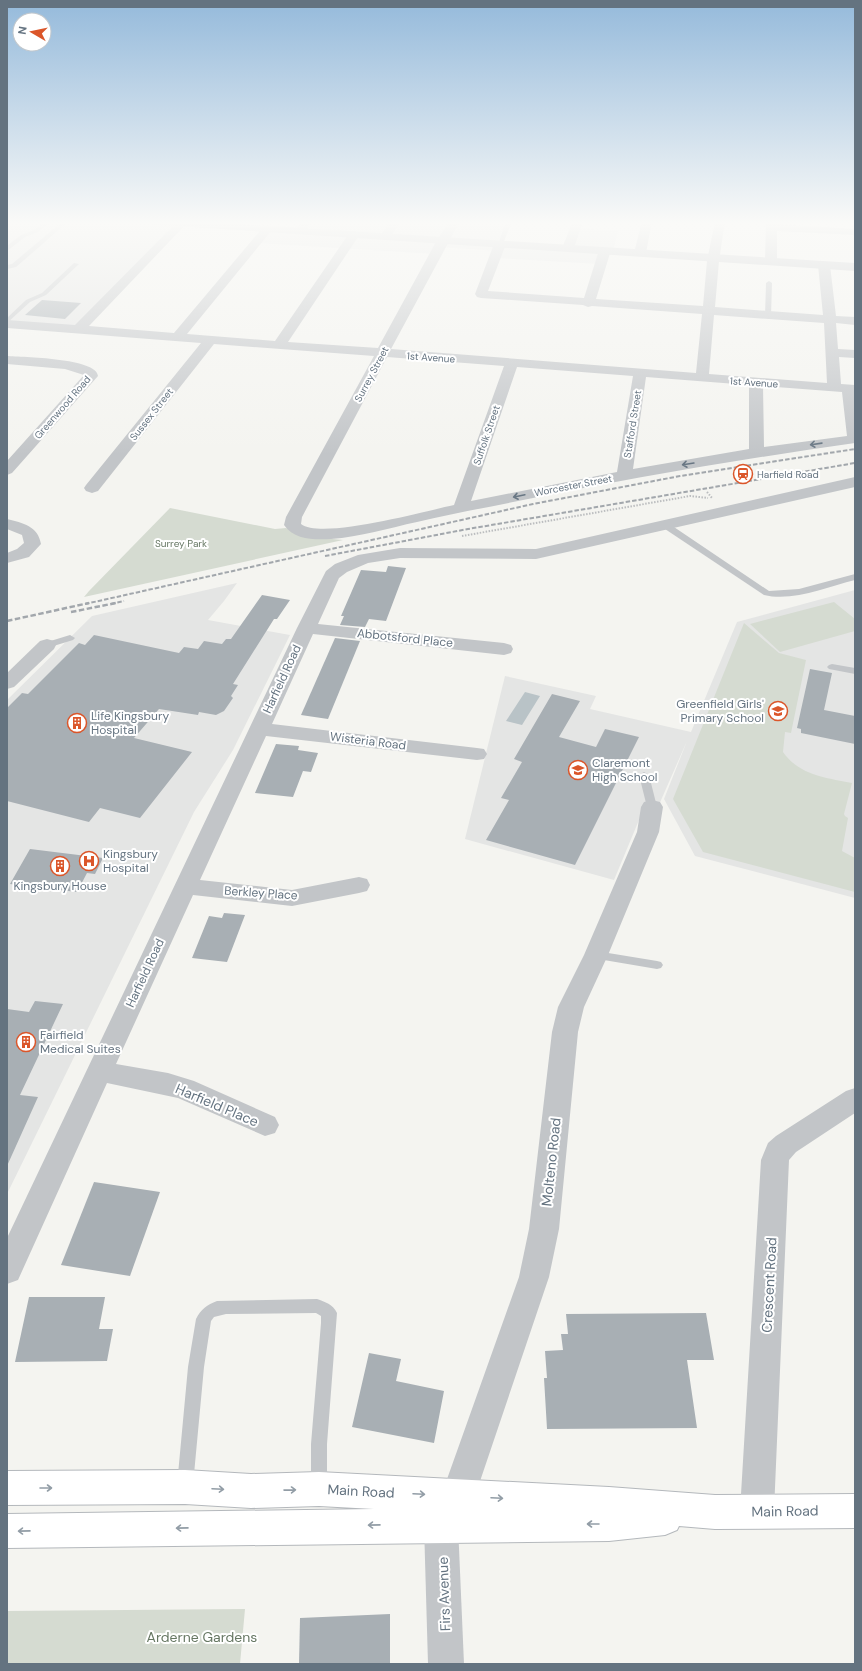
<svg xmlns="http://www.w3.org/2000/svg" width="862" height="1671" viewBox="0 0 862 1671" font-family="'DM Sans',sans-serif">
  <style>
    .built { fill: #e4e5e4 }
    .green { fill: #d5dbd1 }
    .water { fill: #b9c3c7 }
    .building { fill: #a8afb4 }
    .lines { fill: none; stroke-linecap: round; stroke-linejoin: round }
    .secondary-casing { stroke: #b4b8bc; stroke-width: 2 }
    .path { stroke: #bbbdbf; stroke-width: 2; stroke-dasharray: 1.5 1.5; stroke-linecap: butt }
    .service { fill: #c2c5c8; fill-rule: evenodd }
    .minor { fill: #c2c5c8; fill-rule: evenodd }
    .tertiary { fill: #c2c5c8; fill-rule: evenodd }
    .secondary { fill: #fff; fill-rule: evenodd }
    .rail-far1 { stroke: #a2a7ac; stroke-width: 2; stroke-dasharray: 4.5 2; stroke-linecap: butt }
    .rail { stroke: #a2a7ac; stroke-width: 2.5; stroke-dasharray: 5.5 2.5; stroke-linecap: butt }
    .oneway { stroke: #697784 }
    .oneway2 { stroke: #929da6 }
    .labels { text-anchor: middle; stroke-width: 4; stroke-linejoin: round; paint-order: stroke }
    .far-street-label { font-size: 10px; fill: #647380; stroke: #fff }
    .far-poi-label { font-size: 10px; fill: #647380; stroke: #fff; text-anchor: start }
    .far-park-label { font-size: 10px; fill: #667763; stroke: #fff }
    .street-label { font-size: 12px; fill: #647380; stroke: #fff }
    .poi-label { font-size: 12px; fill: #647380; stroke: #fff; text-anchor: start }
    .near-street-label { font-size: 14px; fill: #647380; stroke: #fff }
    .near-park-label { font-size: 14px; fill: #667763; stroke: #fff }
  </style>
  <rect width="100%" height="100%" fill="#f4f4f0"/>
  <g class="built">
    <polygon points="7,221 145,221 182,223 78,330 7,324"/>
    <polygon points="308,221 422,221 454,223 455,221 507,224 501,241 568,248 576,228 618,231 613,251 600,264 496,258 498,251 440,247 436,254 257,243 268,228 302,228"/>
    <polygon points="237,583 224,601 208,620 290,635 233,750 194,812 7,1194 7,700 92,616"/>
    <polygon points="855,590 855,898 695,856 664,799 687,741 658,807 644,808 614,880 465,839 505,676 596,696 590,709 691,732 737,622"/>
  </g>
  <g class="green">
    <polygon points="170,508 275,529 286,528 302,536 343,540 84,597 89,591"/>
    <polygon points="834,602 855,619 855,631 780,652 750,624"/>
    <path d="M744 623 779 653 806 660 791 733 785 732 783 752C799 775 826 778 852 783L844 814 845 816 848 818 842 851 855 858V892L703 852 673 799Z"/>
    <polygon points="245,1609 240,1664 7,1664 7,1611"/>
  </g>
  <polygon class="water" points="525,692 540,696 522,725 506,721"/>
  <g class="building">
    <polygon points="42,300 81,303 65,319 25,315"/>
    <polygon points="388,566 406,568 386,621 369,619 365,627 340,625 344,616 341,616 361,570 386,572"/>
    <polygon points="262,595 290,600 277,619 274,619 233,684 238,685 231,696 233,698 224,711 216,715 199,712 198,715 159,709 134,738 192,752 140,818 100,808 89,822 7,801 7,708 22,693 28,694 79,643 85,645 94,635 179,653 184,647 198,649 204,641 222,644 226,639 231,639"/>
    <polygon points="335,638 360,641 328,719 301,715"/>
    <polygon points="810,669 832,673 824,710 855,716 855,744 801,733 801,729 797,728"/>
    <polygon points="552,694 580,701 559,737 596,747 605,729 639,737 575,865 486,840 509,800 501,798 522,762 514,759"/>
    <polygon points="276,744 299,746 298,750 318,753 311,772 303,771 293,797 255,793"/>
    <polygon points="30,849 103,858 95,874 87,873 77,892 10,884"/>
    <polygon points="224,913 245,915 227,962 192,958 209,916 222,918"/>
    <polygon points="35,1001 63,1004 20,1095 38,1097 7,1166 7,1009 29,1012"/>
    <polygon points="94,1182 160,1192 130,1276 61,1265"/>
    <polygon points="29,1297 105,1297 99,1329 113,1329 107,1361 15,1362"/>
    <polygon points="706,1313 714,1360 687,1360 697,1428 547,1429 544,1378 547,1378 545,1351 563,1350 561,1334 568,1334 566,1314"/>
    <polygon points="369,1353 401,1359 396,1381 444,1391 434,1443 352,1427"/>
    <polygon points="390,1614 390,1664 299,1664 300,1618"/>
  </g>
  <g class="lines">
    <defs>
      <polygon id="secondary" points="185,1470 251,1474 319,1472 609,1487 715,1495 855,1494 855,1528 715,1529 679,1526 677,1530 665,1535 609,1541 7,1548 7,1514 374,1509 319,1506 251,1508 185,1504 7,1505 7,1471"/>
    </defs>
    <use href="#secondary" class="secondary-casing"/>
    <g class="path">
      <polyline points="707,492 712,498"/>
      <polyline points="462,536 690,496 708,498"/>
    </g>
    <g class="service">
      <polygon points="46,221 52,221 38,232 25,237 7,251 7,246 21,235 34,230"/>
      <polygon points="63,221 69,221 16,267 7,269 7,265 12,264"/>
      <polygon points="506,221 512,221 503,244 498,245"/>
      <polygon points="74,263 79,264 46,295 30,302 7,323 7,318 26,300 42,293"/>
      <polygon points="769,281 772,283 771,315 768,317 765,315 766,283"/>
      <path d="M662 523H668L769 591 799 589 855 574V580C827 587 793 602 764 595L662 527 661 525Z"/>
      <polygon points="70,635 75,638 73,640 47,648 42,645 44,643"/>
      <polygon points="832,664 855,668 855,674 829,669 827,667 829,665"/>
      <polygon points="644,772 649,775 657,807 656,809 648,809 647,807 639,775"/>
      <polygon points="596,951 657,961 661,962 663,965 661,968 657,969 592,958 590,955 592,952"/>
      <path d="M317 1299C325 1302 333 1304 337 1313L327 1444V1486L325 1492 319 1494 313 1492 311 1486V1444L321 1323V1316L316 1313 226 1314 214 1317 211 1321 204 1367 193 1485 191 1491 185 1493 179 1491 177 1485 188 1367 196 1319C201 1309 207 1305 217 1301Z"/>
    </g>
    <g class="minor">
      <path d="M178 221H186L187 223 89 326 174 333 264 226 268 225 274 228 272 230 187 334 275 341 350 232 354 231 360 234 288 342 378 348 437 240 450 221H460L391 349 696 373 702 314 592 306 588 307 583 305 481 298 477 297 475 294 494 244 496 242H504L506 244 488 291 584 298 599 250 601 248H609L611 250 596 299 703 306 707 261 715 221H725L719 261 715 307 823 315 818 265 820 263H828L830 265 836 316 855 317V325L836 323 838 349 855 350V358L839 357 841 384 855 385V443C742 459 630 478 518 501 484 508 450 514 417 522 389 528 360 537 331 539 315 540 294 540 284 525L286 517 374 356 214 344 98 491 92 493 86 491 84 488 86 485 201 343 7 328V320L75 325ZM714 315 824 323 827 383 709 374ZM387 357 504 366 454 505C425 511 322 540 301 524L302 517ZM517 367 633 376 617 472 471 501ZM646 377 749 385V449L633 469ZM763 386 842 392 847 436 764 447Z"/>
      <polygon points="303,221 313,221 304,233 296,233 294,231"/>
      <polygon points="391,221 401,221 390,238 382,238 380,236"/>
      <polygon points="573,221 583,221 574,248 572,250 564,250 562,248"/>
      <polygon points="642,221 652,221 646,253 644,255 636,255 634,253"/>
      <polygon points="766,221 776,221 777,224 855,229 855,235 777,231 777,261 775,263 767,263 765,261"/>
      <path d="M7 356C22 357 97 358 98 376L12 473 7 475V461L84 375 65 369 7 364Z"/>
      <polygon points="855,477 855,487 536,559 400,558 368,563 347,572 339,578 318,624 504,643 511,645 513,649 511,653 504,655 313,634 272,724 477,748 484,749 487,754 484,759 477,760 266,736 200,880 292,890 359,877 367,879 370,885 367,891 359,893 292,906 193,895 116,1064 168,1073 194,1081 275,1117 279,1125 275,1133 265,1136 178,1098 107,1083 18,1280 7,1284 7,1238 297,628 326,571 335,564 358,555 400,548 536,549"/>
      <path d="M7 519C23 523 38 526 41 544L29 557 7 563V553L17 549 24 543 22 535 7 529Z"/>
      <polygon points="47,639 54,641 56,645 54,649 14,687 7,689 7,673 40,641"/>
      <polygon points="652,800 660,802 663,807 659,832 608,955 584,1007 578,1032 559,1229 549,1277 475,1496 470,1508 458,1513 446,1508 441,1496 519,1277 529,1229 552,1032 558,1007 584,955 637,832 641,807 644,802"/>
      <polygon points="855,1088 855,1113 796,1152 789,1160 774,1511 769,1523 757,1528 745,1523 740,1511 761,1160 768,1143 776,1136 846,1091"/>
      <polygon points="441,1508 453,1513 458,1525 464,1664 428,1664 424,1525 429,1513"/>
    </g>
    <polygon class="tertiary" points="140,221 189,221 855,263 855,271 145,224 141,223"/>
    <use href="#secondary" class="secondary"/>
    <g class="rail-far1">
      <polyline points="325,556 468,529 855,463"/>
      <polyline points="85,604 533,504 680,476 855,449"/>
      <polyline points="111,604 124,601"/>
    </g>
    <g class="rail">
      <polyline points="71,612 116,603"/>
      <polyline points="7,621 89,603"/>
    </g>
  </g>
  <defs><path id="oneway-shaft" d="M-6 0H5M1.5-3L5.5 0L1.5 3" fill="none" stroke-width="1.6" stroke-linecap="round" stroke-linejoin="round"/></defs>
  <g class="oneway">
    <use href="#oneway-shaft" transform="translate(816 444) rotate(172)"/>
    <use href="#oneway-shaft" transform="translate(688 464) rotate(171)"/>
    <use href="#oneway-shaft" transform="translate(519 496) rotate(168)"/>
  </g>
  <g class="oneway2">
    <use href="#oneway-shaft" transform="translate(46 1488)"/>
    <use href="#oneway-shaft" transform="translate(218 1489) rotate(3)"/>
    <use href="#oneway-shaft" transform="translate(290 1490) rotate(-1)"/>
    <use href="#oneway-shaft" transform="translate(419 1494) rotate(3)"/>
    <use href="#oneway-shaft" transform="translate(497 1498) rotate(3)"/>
    <use href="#oneway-shaft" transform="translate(593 1524) rotate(180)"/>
    <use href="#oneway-shaft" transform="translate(374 1525) rotate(179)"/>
    <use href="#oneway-shaft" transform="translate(182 1528) rotate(179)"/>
    <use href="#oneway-shaft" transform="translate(24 1531) rotate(179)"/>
  </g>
  <linearGradient id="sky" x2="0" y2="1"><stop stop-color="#95badb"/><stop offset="0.49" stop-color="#fafaf8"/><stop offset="1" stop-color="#fafaf8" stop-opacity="0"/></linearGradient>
  <rect width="862" height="455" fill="url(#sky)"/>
  <defs>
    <symbol id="station-ring" viewBox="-11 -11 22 22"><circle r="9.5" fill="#fff" stroke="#db562a" stroke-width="1.5"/><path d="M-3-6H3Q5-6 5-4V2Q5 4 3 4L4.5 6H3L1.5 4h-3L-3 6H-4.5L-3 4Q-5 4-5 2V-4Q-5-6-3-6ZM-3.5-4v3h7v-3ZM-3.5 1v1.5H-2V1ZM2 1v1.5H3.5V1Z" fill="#db562a"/></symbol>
    <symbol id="school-ring" viewBox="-11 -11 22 22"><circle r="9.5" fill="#fff" stroke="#db562a" stroke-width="1.5"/><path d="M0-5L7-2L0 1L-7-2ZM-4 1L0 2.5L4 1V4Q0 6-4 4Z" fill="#db562a"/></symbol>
    <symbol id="building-ring" viewBox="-11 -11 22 22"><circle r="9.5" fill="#fff" stroke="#db562a" stroke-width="1.5"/><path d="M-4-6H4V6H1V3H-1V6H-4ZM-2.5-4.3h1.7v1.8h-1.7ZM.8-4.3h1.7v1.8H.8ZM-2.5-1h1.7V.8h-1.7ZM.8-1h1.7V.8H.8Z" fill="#db562a"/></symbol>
    <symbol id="hospital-ring" viewBox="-11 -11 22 22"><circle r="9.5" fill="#fff" stroke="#db562a" stroke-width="1.5"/><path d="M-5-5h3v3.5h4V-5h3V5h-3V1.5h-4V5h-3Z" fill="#db562a"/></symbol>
  </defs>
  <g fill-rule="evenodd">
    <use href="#station-ring" x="732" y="463" width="22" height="22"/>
    <use href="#school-ring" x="767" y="700" width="22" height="22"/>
    <use href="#building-ring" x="66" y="712" width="22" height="22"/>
    <use href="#school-ring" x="567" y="759" width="22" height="22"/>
    <use href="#hospital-ring" x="78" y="850" width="22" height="22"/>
    <use href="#building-ring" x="49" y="855" width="22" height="22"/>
    <use href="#building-ring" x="15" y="1031" width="22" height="22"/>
  </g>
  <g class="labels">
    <g class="far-street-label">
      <text transform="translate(431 357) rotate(4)" y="4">1st Avenue</text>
      <text transform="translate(371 374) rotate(-62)" y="4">Surrey Street</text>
      <text transform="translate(754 382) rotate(4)" y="4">1st Avenue</text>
      <text transform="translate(62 407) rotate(-49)" y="4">Greenwood Road</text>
      <text transform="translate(151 414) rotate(-52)" y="4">Sussex Street</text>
      <text transform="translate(632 424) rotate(-81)" y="4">Stafford Street</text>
      <text transform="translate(486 435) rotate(-71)" y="4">Suffolk Street</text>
      <text transform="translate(573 485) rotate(-11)" y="4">Worcester Street</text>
    </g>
    <g class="far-poi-label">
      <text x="757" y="478">Harfield Road</text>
    </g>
    <g class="far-park-label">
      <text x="181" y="547">Surrey Park</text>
    </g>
    <g class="street-label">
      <text transform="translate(405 638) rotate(6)" y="4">Abbotsford Place</text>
      <text transform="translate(282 679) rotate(-65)" y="4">Harfield Road</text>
      <text transform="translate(368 741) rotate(7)" y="4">Wisteria Road</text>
      <text transform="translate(261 893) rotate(4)" y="4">Berkley Place</text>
      <text transform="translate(145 973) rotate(-65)" y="4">Harfield Road</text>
    </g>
    <g class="poi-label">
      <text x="764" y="708" text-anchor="end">Greenfield Girls'<tspan x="764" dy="14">Primary School</tspan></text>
      <text x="91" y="720">Life Kingsbury<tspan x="91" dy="14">Hospital</tspan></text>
      <text x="592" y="767">Claremont<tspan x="592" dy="14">High School</tspan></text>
      <text x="103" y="858">Kingsbury<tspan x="103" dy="14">Hospital</tspan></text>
      <text x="60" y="890" text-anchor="middle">Kingsbury House</text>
      <text x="40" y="1039">Fairfield<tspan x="40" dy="14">Medical Suites</tspan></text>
    </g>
    <g class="near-street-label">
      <text transform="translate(217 1105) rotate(23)" y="5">Harfield Place</text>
      <text transform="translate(551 1162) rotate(-84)" y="5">Molteno Road</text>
      <text transform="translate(769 1285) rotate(-87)" y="5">Crescent Road</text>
      <text transform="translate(361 1491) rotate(3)" y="5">Main Road</text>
      <text transform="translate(785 1511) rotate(-1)" y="5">Main Road</text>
      <text transform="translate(444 1594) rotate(-92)" y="5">Firs Avenue</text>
    </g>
    <g class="near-park-label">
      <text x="202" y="1642">Arderne Gardens</text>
    </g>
  </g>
  <rect width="862" height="1671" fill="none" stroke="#647380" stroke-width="16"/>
  <g transform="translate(32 32) rotate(279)"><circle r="19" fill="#ffffff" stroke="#c1c7cc"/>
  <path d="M0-3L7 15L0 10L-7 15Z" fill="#db562a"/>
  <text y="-6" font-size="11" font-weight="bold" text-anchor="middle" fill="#647380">N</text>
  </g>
</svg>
